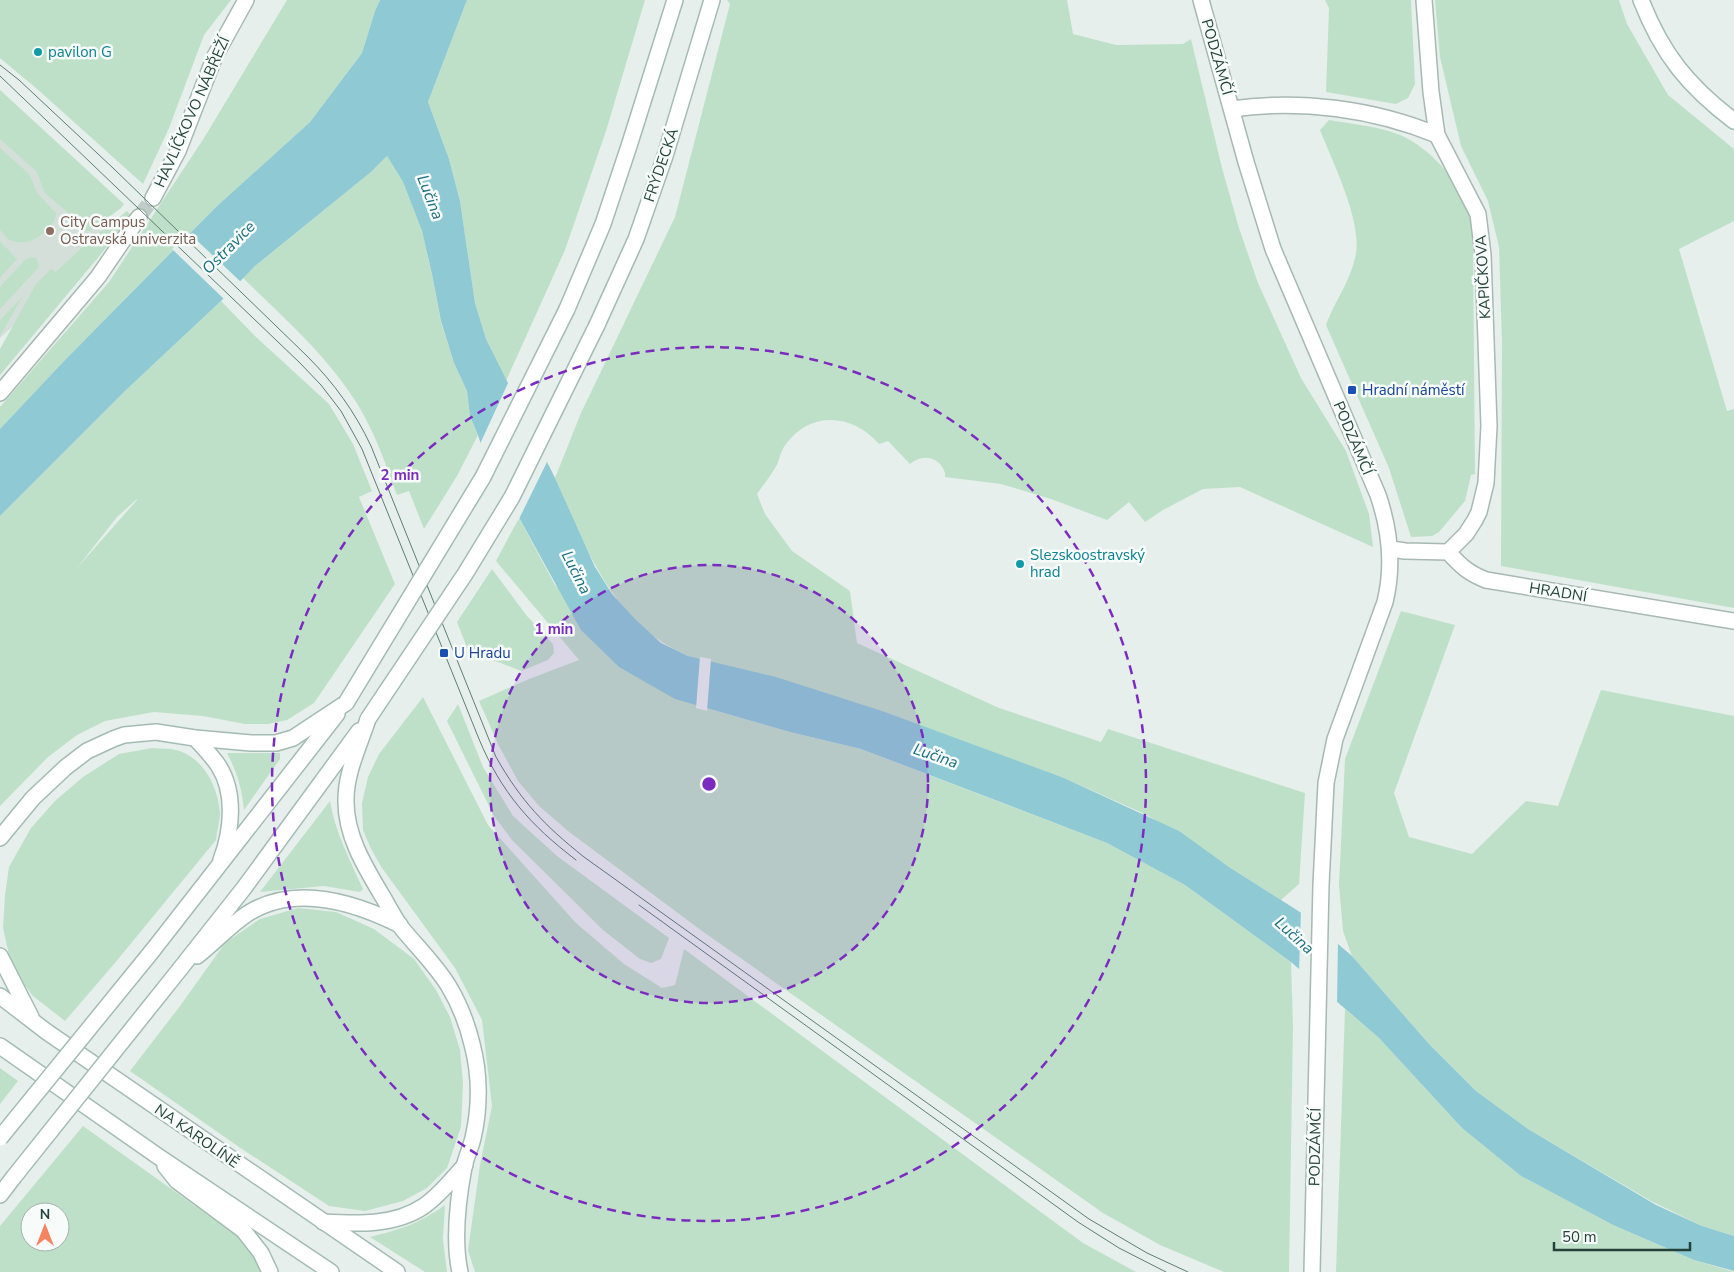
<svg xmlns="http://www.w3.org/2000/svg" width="1734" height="1272" viewBox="0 0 1734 1272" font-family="'Nunito Sans',sans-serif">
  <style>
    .built { fill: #d4dfda }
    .green { fill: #bfe0c8; fill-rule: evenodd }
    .water { fill: #8ec9d4 }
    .pier { fill: #e6efeb }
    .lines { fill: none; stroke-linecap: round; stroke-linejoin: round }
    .street-tunnel { stroke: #bfccc8; stroke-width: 15; stroke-dasharray: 15 8; stroke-linecap: butt }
    .street-casing { stroke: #a8b8b2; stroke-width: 18 }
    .secondary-casing { stroke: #a4bbb3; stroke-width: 18 }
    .street { stroke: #fff; stroke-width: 15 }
    .secondary { stroke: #fff; stroke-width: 15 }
    .tram { stroke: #5f7d75; stroke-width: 1 }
    .secondary-bridge-casing { stroke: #a4bbb3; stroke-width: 18; stroke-linecap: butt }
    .secondary-bridge { stroke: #fff; stroke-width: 15 }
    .ring { fill: none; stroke: #7b2cbf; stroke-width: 2.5; stroke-dasharray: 9 6 }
    .culture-dot { fill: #0f9aa8; stroke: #f7fbf9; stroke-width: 2 }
    .education-dot { fill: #8d6e63; stroke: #f7fbf9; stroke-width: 2 }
    .transit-dot { fill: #1a4fb4; stroke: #f7fbf9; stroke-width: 2 }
    .labels { text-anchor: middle; stroke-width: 5; stroke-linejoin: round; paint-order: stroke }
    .culture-label { font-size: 15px; fill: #0d838f; stroke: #f7fbf9; text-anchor: start }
    .street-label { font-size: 15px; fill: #24423a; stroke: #f7fbf9 }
    .education-label { font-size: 15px; fill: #785e54; stroke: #f7fbf9; text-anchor: start }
    .transit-label { font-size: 15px; fill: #164399; stroke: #f7fbf9; text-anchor: start }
    .water-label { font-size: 16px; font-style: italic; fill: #1c6f80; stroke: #f7fbf9 }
    .centre { fill: #7b2cbf; stroke: #f7fbf9; stroke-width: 2.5 }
    .ring-label { font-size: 15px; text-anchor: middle; font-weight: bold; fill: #7b2cbf; stroke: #f7fbf9; stroke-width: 5; stroke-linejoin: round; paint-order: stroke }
  </style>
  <rect width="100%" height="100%" fill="#e6efeb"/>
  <polygon class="built" points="0,118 95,222 107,240 0,338"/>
  <g class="green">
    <polygon points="0,0 231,0 204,35 169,128 143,184 36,88 0,58"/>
    <polygon points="287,0 380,0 375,11 362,53 310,122 216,207 63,362 0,429 0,407 109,282 204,138"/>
    <polygon points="467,0 645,0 606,131 565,250 506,381 486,339 475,303 460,201 449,159 428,102"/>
    <path d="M727 0H1067L1073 34 1116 45 1183 44 1191 39 1222 168 1239 228 1258 283 1301 378 1346 451 1369 514 1373 547 1240 487 1203 489 1163 510 1145 522 1129 502 1107 520 1051 499 1001 484 945 477V473C940 457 923 453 910 464L888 441 879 444C853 414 811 410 786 444 780 451 780 461 775 468 770 477 763 485 757 494L765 514 792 551 850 591 857 643 999 708 1101 742 1108 729 1305 793 1299 884 1281 900 1147 815 1064 778 991 753 727 666C714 663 699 661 686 655 611 622 586 547 555 478L581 413 675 217 730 4Z"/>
    <polygon points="1325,0 1411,0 1415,84 1408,98 1396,104 1326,92 1329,8"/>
    <polygon points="1435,0 1619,0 1627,24 1668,95 1734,149 1734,221 1679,249 1727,411 1734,409 1734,608 1501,566 1502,342 1499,247 1488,201 1461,146 1440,57"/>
    <polygon points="0,90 124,204 121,208 90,231 82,230 75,219 44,192 37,172 0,139"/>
    <path d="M1329 120C1352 124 1378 126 1400 135 1431 148 1466 187 1471 221 1473 229 1472 239 1473 247L1475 474 1471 475 1465 501 1439 532 1432 536 1411 537 1389 468 1326 325C1334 302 1350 282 1355 258 1364 224 1333 163 1320 130Z"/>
    <path d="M0 148 29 174 38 194 56 213C56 220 52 224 47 229 39 240 21 247 8 239 5 236 3 233 0 230Z"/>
    <path d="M387 156 403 182 422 231 432 274 441 322 454 363 467 391 470 416 478 435 457 476 424 529 409 491 397 495C386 465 375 433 358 405 328 356 284 318 243 278L255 266 371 172Z"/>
    <polygon points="127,211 131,215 101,254 0,375 0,349 36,284 51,269 56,272 91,239"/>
    <polygon points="0,241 17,259 0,278"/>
    <polygon points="31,257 37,259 39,267 0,309 0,287 25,260"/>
    <polygon points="23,296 0,336 0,320"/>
    <path d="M221 301 255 336 329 404 353 444 372 491 359 497 395 584 314 703 287 720 268 724H245L203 716 154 712 105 721 77 735 48 757 0 806V516L126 390ZM137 499V500L77 568 117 517Z"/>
    <polygon points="519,518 555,585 699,706 790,732 861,749 1107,843 1185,885 1291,962 1293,1026 1289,1272 1224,1272 1160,1245 1103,1213 702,931 568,831 539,806 518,781 499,746 479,701 529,679 579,660 496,561"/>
    <polygon points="492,569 527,616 553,644 554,653 548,660 521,671 468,650 457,622"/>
    <polygon points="1401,611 1455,625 1394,793 1409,837 1472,854 1526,801 1558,806 1601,690 1734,716 1734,1236 1702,1226 1651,1201 1528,1129 1476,1091 1429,1044 1352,956 1343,931 1339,885 1345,759"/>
    <polygon points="423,697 488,825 576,923 624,964 662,988 675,985 684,949 1083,1243 1136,1272 475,1272 468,1250 480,1165 492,1106 482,1020 455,968 382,868 371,849 363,830 362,803 368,777 379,754"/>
    <polygon points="458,704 483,767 513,816 557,856 669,938 661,959 651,963 640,959 603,930 512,840 494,816 447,721"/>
    <path d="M152 748C160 749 169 748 176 750 203 757 218 786 220 813 220 821 217 831 216 840L114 964 65 1021 33 996 21 980 10 959 3 928 5 895 9 867 31 828 55 801 83 777 119 754Z"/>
    <path d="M227 753H280V759L244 810C242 789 237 772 227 753Z"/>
    <path d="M330 801C335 832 350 860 363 889L360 892 324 886 260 892Z"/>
    <polygon points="298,908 336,912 374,929 414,959 436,990 450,1017 460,1050 463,1083 461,1127 447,1168 427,1188 403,1201 365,1211 329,1206 239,1147 130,1071 180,1006 225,943 260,919"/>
    <polygon points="1345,1009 1379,1038 1462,1128 1521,1176 1613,1225 1694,1260 1734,1272 1336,1272"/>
    <polygon points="0,1068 18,1081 0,1104"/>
    <path d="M83 1126 240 1238 256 1259 260 1272H0V1226ZM30 1212H60V1242H30Z"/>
    <path d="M445 1205 443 1239 447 1272H425L370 1237C402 1229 418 1224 445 1205Z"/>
  </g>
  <polygon class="water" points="380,0 467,0 428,102 449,159 460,201 475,303 486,339 555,478 595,567 612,594 635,619 661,643 688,656 776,677 882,711 1064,778 1179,831 1229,867 1303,914 1352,956 1429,1044 1476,1091 1528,1129 1656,1205 1702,1226 1734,1236 1734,1271 1694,1260 1613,1225 1521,1176 1462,1128 1379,1038 1291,962 1185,885 1107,843 948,782 861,749 790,732 675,699 619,667 581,630 484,454 478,435 470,416 467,391 454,363 441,321 432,274 422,231 403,182 387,156 371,172 255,266 221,301 126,390 0,516 0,429 63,362 216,207 310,122 362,53 375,11"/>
  <g class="pier">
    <polygon points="188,232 242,283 225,300 172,249"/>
    <polygon points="509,381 548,460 518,521 482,455 479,446"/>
    <polygon points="700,657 711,659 707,711 696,708"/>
    <polygon points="1301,909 1338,941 1337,1005 1299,972"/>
  </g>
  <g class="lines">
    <polyline class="street-tunnel" points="139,217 153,198"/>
    <defs>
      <g id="street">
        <path d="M1201 0 1246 162 1273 249 1378 495C1390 530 1394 565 1385 602L1335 739 1326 783 1321 885 1312 1272"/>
        <polyline points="1424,0 1431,92 1437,135 1478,214 1483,255 1489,426 1486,483 1479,512 1475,520 1466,534 1448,552"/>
        <path d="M1232 109C1300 99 1374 109 1437 135"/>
        <polyline points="153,198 178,151 215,56 246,0"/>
        <polyline points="0,393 98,277 139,217"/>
        <path d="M1391 549 1405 551 1448 552C1461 566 1468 573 1486 580L1734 621"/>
      </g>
      <g id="secondary">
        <path d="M1641 0C1662 54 1688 86 1734 121"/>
        <polyline points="567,309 603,224 629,146 675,0"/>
        <polyline points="597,325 636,239 665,156 712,0"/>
        <path d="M368 719C360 744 346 772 346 799 345 835 365 867 383 897 388 906 394 917 400 926 416 946 434 963 448 985 459 1003 467 1023 472 1044 480 1074 480 1108 473 1138 471 1147 466 1157 464 1167 458 1199 453 1240 460 1272"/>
        <path d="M195 738C203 747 212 756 218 765 236 792 232 831 221 860"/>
        <polyline points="0,838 33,798 66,767 87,751 113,739 124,735 156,732 195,738 251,743 276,743 293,738 346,703"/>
        <polyline points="153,950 337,714"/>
        <polyline points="0,956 31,1017"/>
        <path d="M197 956C214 943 229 926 247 914 295 883 354 902 400 925"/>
        <polyline points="180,969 244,888 359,731"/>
        <polyline points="0,996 47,1032 397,1272"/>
        <polyline points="0,1046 159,1157 331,1272"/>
        <polyline points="165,1166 177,1181 243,1230 261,1253 270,1272"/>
        <polyline points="0,1195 13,1178"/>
        <path d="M323 1222C356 1224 395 1226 424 1206 440 1195 452 1179 465 1165"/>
      </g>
    </defs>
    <use href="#street" class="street-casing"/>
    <use href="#secondary" class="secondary-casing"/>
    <use href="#street" class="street"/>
    <use href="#secondary" class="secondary"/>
    <g class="tram">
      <path d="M0 65 19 80 113 168 307 356C334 383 355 412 371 446L496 757C521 801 544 825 584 857L1089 1219 1147 1253 1188 1272"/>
      <path d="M0 76 300 363 321 385 341 411 362 449 479 739C501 792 530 825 576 860"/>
      <polyline points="639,905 1078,1222 1119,1248 1166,1272"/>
    </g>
    <defs>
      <g id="secondary-bridge">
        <polyline points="346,703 483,477 567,309"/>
        <polyline points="368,719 465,574 512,497 597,325"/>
        <polyline points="0,1138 153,950"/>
        <polyline points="13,1178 180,969"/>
      </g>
    </defs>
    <use href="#secondary-bridge" class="secondary-bridge-casing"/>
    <use href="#secondary-bridge" class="secondary-bridge"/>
  </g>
  <circle cx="709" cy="784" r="219" fill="#7b2cbf" fill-opacity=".12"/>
  <g class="ring">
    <circle cx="709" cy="784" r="219"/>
    <circle cx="709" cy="784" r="437"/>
  </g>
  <g class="culture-dot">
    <circle cx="38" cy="52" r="5"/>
    <circle cx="1020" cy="564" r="5"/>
  </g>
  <circle class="education-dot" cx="50" cy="231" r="5"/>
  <g class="transit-dot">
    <rect x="1347" y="385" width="10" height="10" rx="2.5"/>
    <rect x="439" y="648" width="10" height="10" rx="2.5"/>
  </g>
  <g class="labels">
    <g class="culture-label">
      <text x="48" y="57">pavilon G</text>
      <text x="1030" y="560">Slezskoostravský<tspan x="1030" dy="17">hrad</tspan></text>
    </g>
    <g class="street-label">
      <text transform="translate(1217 57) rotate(74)" y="5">PODZÁMČÍ</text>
      <text transform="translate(192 112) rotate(-66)" y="5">HAVLÍČKOVO NÁBŘEŽÍ</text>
      <text transform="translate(661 165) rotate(-71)" y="5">FRÝDECKÁ</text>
      <text transform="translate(1483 277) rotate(-93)" y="5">KAPIČKOVA</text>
      <text transform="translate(1353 438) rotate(67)" y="5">PODZÁMČÍ</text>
      <text transform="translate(1558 592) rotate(9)" y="5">HRADNÍ</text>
      <text transform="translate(197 1136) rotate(35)" y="5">NA KAROLÍNĚ</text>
      <text transform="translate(1315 1147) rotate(-89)" y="5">PODZÁMČÍ</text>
    </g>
    <g class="education-label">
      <text x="60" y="227">City Campus<tspan x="60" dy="17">Ostravská univerzita</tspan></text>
    </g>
    <g class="transit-label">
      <text x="1362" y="395">Hradní náměstí</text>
      <text x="454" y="658">U Hradu</text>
    </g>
    <g class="water-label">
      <text transform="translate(431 197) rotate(69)" y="6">Lučina</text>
      <text transform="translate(228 247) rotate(-45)" y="6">Ostravice</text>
      <text transform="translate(577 572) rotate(63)" y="6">Lučina</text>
      <text transform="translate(936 755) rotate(19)" y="6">Lučina</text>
      <text transform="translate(1295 935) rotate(42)" y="6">Lučina</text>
    </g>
  </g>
  <circle cx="709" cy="784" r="8" class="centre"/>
  <g class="ring-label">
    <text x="400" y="480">2 min</text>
    <text x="554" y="634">1 min</text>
  </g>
  <g transform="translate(45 1227)"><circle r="24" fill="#f7fbf9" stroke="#a3b1ad"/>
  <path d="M0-4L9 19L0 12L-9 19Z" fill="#f4845f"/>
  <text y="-8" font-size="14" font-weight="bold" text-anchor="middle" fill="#24423a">N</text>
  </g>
  <path d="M1554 1242v8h136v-8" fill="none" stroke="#24423a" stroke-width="2.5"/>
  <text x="1562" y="1242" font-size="15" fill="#24423a" stroke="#f7fbf9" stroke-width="4" paint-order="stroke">50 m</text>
</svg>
